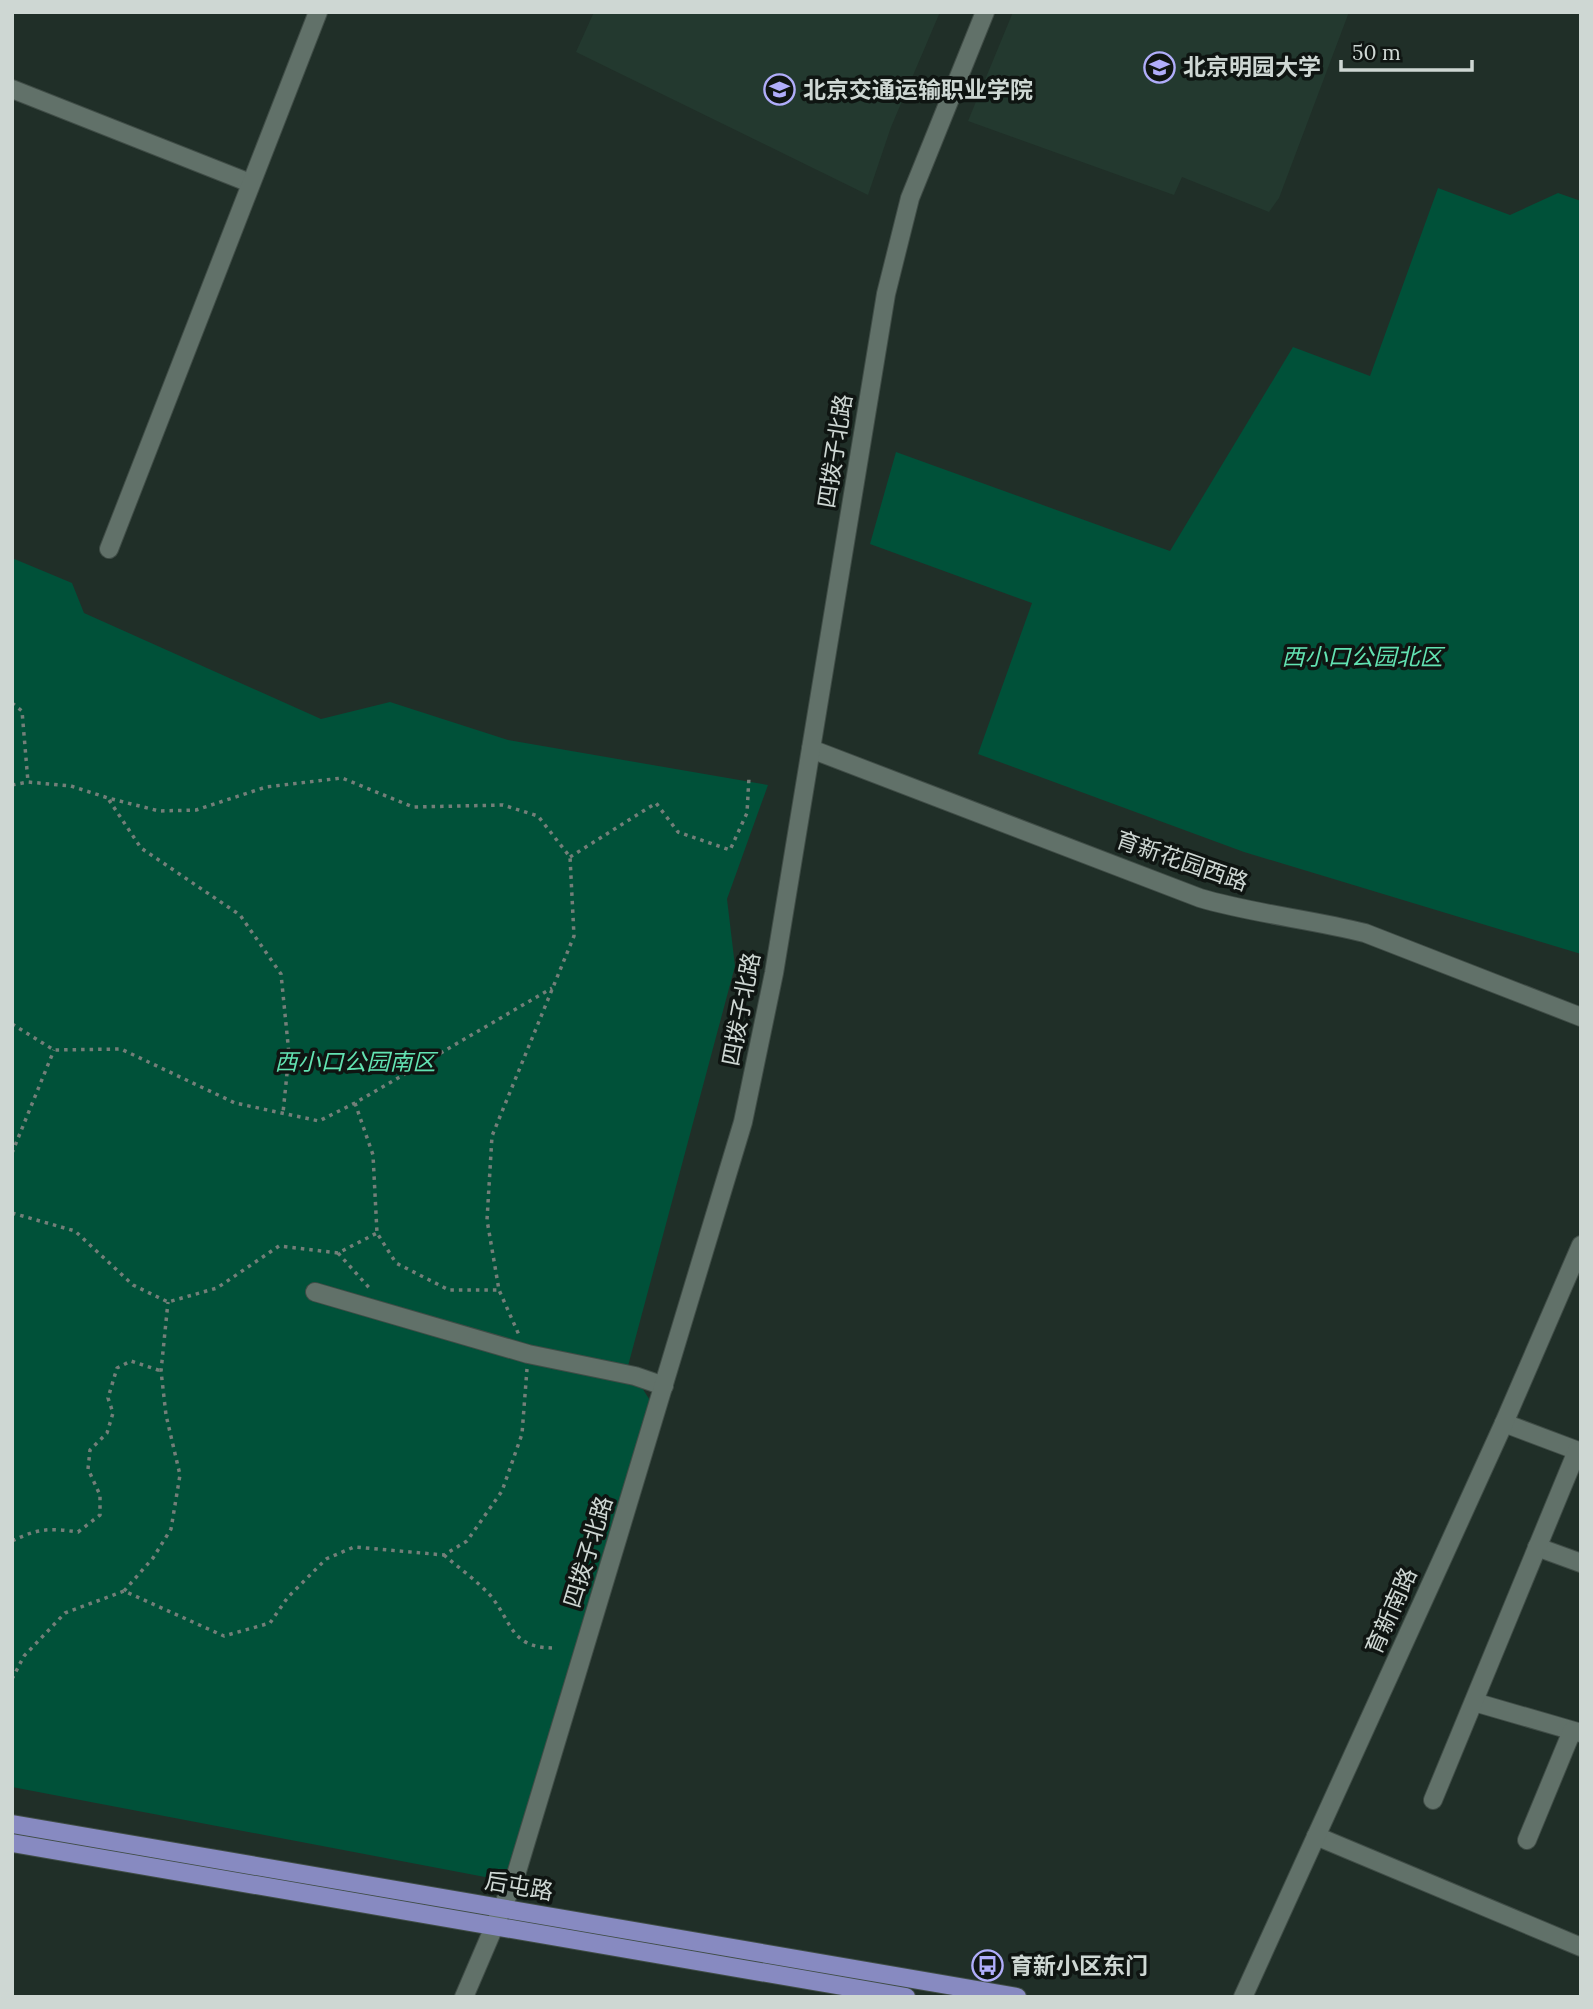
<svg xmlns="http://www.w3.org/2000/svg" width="1593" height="2009" viewBox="0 0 1593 2009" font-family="Lora,'Noto Sans SC',serif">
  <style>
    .built { fill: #23392f }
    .green { fill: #005139 }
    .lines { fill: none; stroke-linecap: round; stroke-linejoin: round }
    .minor-casing { stroke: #404d47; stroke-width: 20 }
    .major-casing { stroke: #404d47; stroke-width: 20 }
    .path { stroke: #737f79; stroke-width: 3.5; stroke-dasharray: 3.5 5; stroke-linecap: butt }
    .minor { stroke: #617169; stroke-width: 18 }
    .major { stroke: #878ac1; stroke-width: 18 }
    .labels { text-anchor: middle; stroke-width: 7; stroke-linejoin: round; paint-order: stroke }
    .poi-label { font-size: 23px; font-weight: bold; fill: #ced7d3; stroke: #0f1512; text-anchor: start }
    .street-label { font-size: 23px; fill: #ced7d3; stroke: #0f1512 }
    .park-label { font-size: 23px; font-style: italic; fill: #62e3b2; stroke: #0f1512 }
  </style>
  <rect width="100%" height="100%" fill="#202f28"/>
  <g class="built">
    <polygon points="594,12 940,12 891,127 868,195 576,52"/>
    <polygon points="1013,12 1349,12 1279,198 1269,212 1182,177 1174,195 968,121"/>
  </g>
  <g class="green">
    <polygon points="1438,188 1510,215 1558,193 1581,201 1581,954 1244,852 978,754 1032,603 870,544 896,452 1170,551 1293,347 1370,376"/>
    <polygon points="12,558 72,583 84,613 321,719 390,702 508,740 768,785 727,899 735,966 628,1366 653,1405 511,1882 12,1787"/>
  </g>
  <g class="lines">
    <defs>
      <g id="minor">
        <polyline points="12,89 250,183"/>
        <polyline points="109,549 318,12"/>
        <path d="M811 749 1200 898C1254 914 1310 919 1365 933L1581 1017"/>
        <polyline points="315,1292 528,1354 635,1376 664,1386"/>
        <polyline points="1504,1423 1581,1452"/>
        <polyline points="1537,1547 1581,1563"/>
        <polyline points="1474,1702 1581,1733"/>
        <polyline points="1433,1800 1577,1451"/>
        <polyline points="1316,1836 1581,1947"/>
        <polyline points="1527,1840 1572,1731"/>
        <polyline points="464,1997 515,1878 743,1122 774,973 886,294 910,198 985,12"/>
        <polyline points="1243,1997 1504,1423 1581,1245"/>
      </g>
      <g id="major">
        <polyline points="12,1824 1017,1997"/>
        <polyline points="12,1843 906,1997"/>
      </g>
    </defs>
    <use href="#minor" class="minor-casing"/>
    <use href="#major" class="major-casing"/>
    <g class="path">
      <polyline points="12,703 22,711 28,782"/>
      <polyline points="12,785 28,782 71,786 108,798 159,811 196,810 266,787 342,778 413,807 503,805 538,816 570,857 574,936 492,1136 487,1220 499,1290 519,1335"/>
      <polyline points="109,800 141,848 240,915 281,974 289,1054 283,1113"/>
      <polyline points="570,857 656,803 678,832 730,850 747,813 749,777"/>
      <polyline points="12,1024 54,1050 121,1049 235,1103 319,1121 355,1103 552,988"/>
      <polyline points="355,1103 373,1155 377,1233 396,1263 449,1290 499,1290"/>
      <polyline points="12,1153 54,1050"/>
      <polyline points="12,1213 75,1231 133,1285 168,1302 217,1288 279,1246 338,1253 377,1233"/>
      <polyline points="338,1253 372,1291"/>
      <path d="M12 1541C39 1528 49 1528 78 1532L100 1515V1495L88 1469 90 1450 107 1433 113 1413 108 1398 117 1368 131 1361 161 1371"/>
      <path d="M444 1555C459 1568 477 1581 490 1595 513 1623 510 1647 552 1648"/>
      <polyline points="124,1591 153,1558 171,1529 180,1475 166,1415 161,1371 168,1302"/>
      <polyline points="12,1679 24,1656 65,1613 124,1591 224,1636 270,1623 288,1597 326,1559 354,1547 444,1555 467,1541 502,1491 522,1434 527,1369"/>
    </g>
    <use href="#minor" class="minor"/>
    <use href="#major" class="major"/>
  </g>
  <defs>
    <symbol id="university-ring" viewBox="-11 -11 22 22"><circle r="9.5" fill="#0f1512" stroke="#b0adfa" stroke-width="1.5"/><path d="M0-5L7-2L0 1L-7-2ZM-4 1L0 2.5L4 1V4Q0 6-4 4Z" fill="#b0adfa"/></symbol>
    <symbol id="school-ring" viewBox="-11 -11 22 22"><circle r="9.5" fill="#0f1512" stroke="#b0adfa" stroke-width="1.5"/><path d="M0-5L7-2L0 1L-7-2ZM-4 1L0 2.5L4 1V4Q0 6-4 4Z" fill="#b0adfa"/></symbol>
    <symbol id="bus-ring" viewBox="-11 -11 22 22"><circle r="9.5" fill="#0f1512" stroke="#b0adfa" stroke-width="1.5"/><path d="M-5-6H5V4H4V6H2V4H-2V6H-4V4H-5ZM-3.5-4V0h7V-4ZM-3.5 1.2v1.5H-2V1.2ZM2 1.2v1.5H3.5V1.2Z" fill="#b0adfa"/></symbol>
  </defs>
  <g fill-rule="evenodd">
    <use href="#university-ring" x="1142" y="50" width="35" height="35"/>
    <use href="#school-ring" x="762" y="72" width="35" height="35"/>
    <use href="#bus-ring" x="970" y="1948" width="35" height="35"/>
  </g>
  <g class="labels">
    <g class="poi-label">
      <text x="1183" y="75">北京明园大学</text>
      <text x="803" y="98">北京交通运输职业学院</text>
      <text x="1010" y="1974">育新小区东门</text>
    </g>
    <g class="street-label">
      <text transform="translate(835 451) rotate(-81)" y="8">四拨子北路</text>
      <text transform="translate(1182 861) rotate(19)" y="8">育新花园西路</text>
      <text transform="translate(741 1009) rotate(-79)" y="8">四拨子北路</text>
      <text transform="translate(588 1552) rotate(-73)" y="8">四拨子北路</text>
      <text transform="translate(1391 1611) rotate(-66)" y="8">育新南路</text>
      <text transform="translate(519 1886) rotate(10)" y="8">后屯路</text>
    </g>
    <g class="park-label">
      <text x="1362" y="665">西小口公园北区</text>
      <text x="355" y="1070">西小口公园南区</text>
    </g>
  </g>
  <rect width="1593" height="2009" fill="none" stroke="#ced7d3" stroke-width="28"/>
  <path d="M1341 60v10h131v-10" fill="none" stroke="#ced7d3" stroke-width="3.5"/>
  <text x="1352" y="60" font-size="21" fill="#ced7d3" stroke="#0f1512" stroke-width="5" paint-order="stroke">50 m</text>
</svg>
